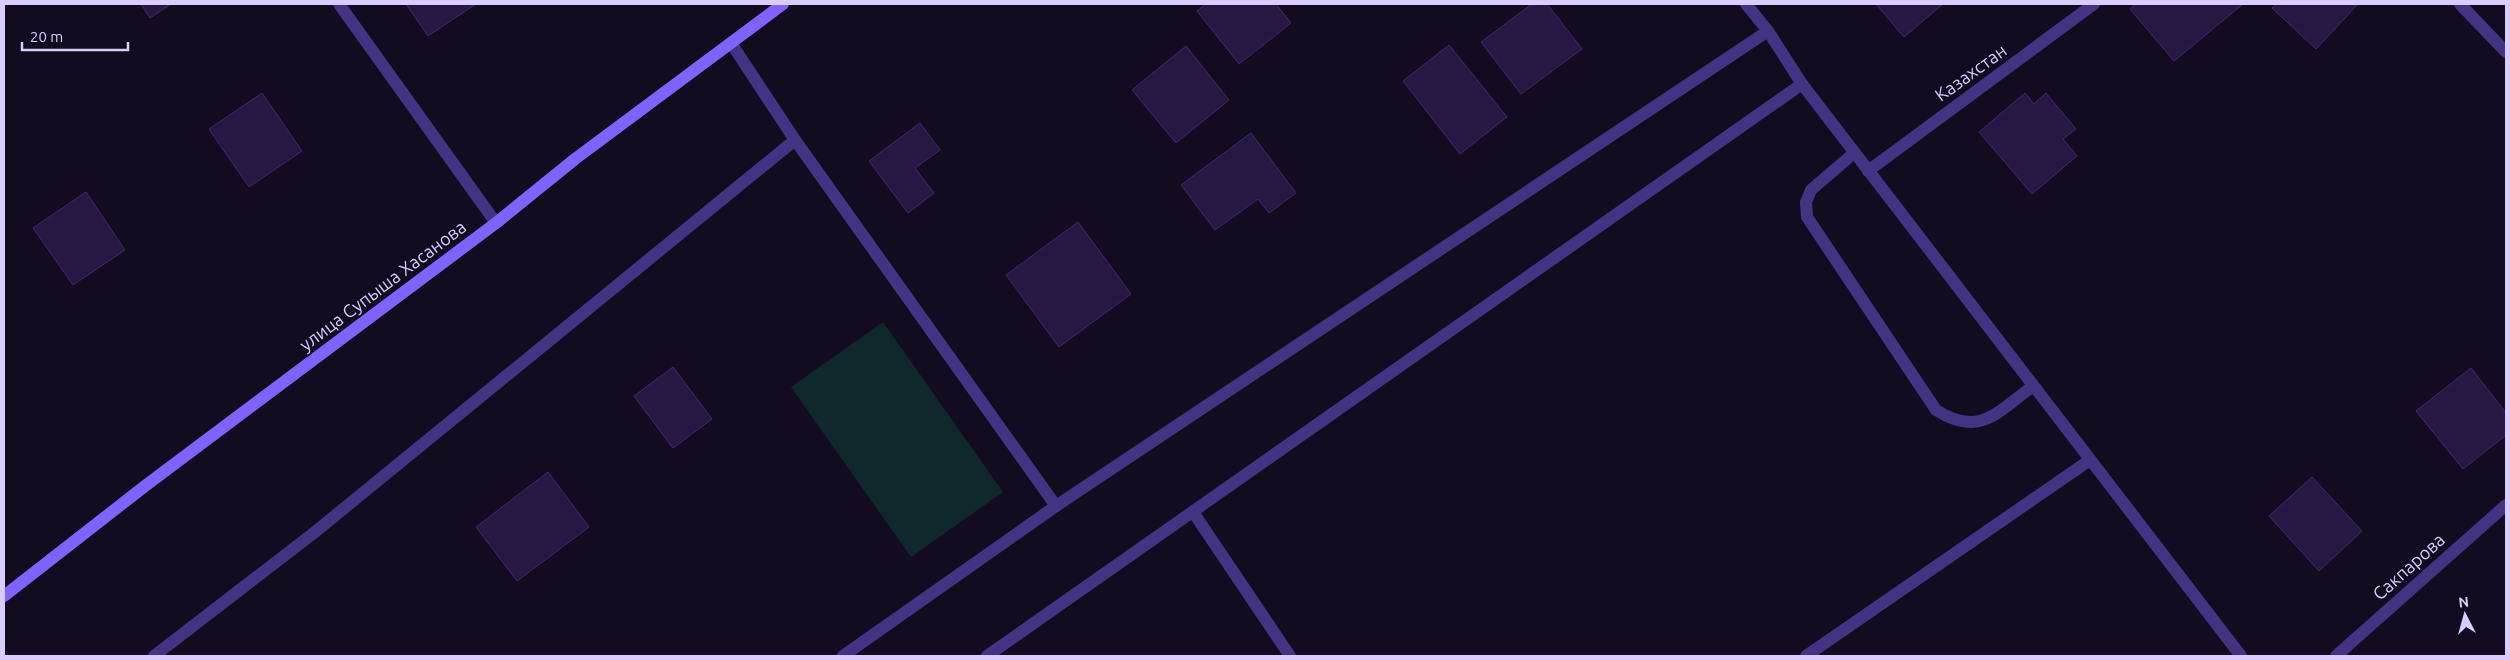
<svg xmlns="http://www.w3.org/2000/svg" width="2510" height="660" viewBox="0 0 2510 660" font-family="Ubuntu,sans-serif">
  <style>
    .green { fill: #0e282c }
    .building { fill: #271743; stroke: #422771 }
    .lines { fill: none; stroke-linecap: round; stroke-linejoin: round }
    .lane { stroke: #433483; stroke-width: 12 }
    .street { stroke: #433483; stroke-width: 12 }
    .secondary { stroke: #8063ff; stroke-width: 12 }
    .labels { text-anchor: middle; stroke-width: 4; stroke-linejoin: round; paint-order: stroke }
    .street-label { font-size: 18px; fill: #daccff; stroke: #130c21 }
  </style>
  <rect width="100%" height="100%" fill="#130c21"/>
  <polygon class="green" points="883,322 1003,492 911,557 791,387"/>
  <g class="building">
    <polygon points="141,4 171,4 150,18"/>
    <polygon points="406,4 476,4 428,36"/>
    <polygon points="1206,4 1276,4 1291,23 1239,64 1197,11"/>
    <polygon points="1532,4 1547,4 1582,49 1521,94 1481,42"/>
    <polygon points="1876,4 1943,4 1904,37"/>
    <polygon points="2136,4 2243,4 2174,61 2130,9"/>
    <polygon points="2276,4 2358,4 2316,49 2272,8"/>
    <polygon points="1449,45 1507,117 1460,154 1403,81"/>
    <polygon points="1186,46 1229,100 1176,143 1132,90"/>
    <polygon points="262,93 302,151 249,187 209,129"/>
    <polygon points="2025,93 2034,104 2046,93 2076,129 2063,139 2077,156 2032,194 1979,132"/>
    <polygon points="920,123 940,150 915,168 934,193 908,213 869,161"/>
    <polygon points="1251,133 1296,193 1269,213 1258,199 1215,230 1181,185"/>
    <polygon points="86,192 125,250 73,285 33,228"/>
    <polygon points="1078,222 1131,294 1059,347 1006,275"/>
    <polygon points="673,367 712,419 673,448 634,396"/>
    <polygon points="2471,368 2506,413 2506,435 2463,469 2416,411"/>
    <polygon points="548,472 589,527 517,581 476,527"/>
    <polygon points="2312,477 2362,531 2319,571 2269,516"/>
  </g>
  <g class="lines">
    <g class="lane">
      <polyline points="731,43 795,140 1056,506"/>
      <path d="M1854 153 1811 190 1806 202 1807 217 1936 410C1980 438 1997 412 2033 386"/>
      <polyline points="1193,512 1290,656"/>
      <polyline points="154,656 315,532 795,140"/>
      <polyline points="987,656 1802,84"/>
      <polyline points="1806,656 2090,460"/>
    </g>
    <g class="street">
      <polyline points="339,4 496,223"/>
      <polyline points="1746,4 1768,31 1802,84 2241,656"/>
      <polyline points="2460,4 2506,52"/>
      <polyline points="1868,171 2094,4"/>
      <polyline points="843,656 1056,506 1768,31"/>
      <polyline points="2336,656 2506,505"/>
    </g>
    <polyline class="secondary" points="4,596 145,486 496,223 575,159 783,4"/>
  </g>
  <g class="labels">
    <g class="street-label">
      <text transform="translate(1971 73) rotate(-36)" y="6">Казахстан</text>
      <text transform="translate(383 286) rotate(-37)" y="6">улица Супыша Хасанова</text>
      <text transform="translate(2409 567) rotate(-42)" y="6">Сакпарова</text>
    </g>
  </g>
  <rect width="2510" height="660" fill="none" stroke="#daccff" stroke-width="10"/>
  <g transform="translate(2465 615) rotate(354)" stroke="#130c21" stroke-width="4" paint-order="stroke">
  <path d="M0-4L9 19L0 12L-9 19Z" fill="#daccff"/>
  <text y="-8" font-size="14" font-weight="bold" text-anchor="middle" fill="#daccff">N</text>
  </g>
  <path d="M22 42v8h106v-8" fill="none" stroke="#daccff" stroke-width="2.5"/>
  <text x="30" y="42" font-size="15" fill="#daccff" stroke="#130c21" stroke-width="4" paint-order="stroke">20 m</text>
</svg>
